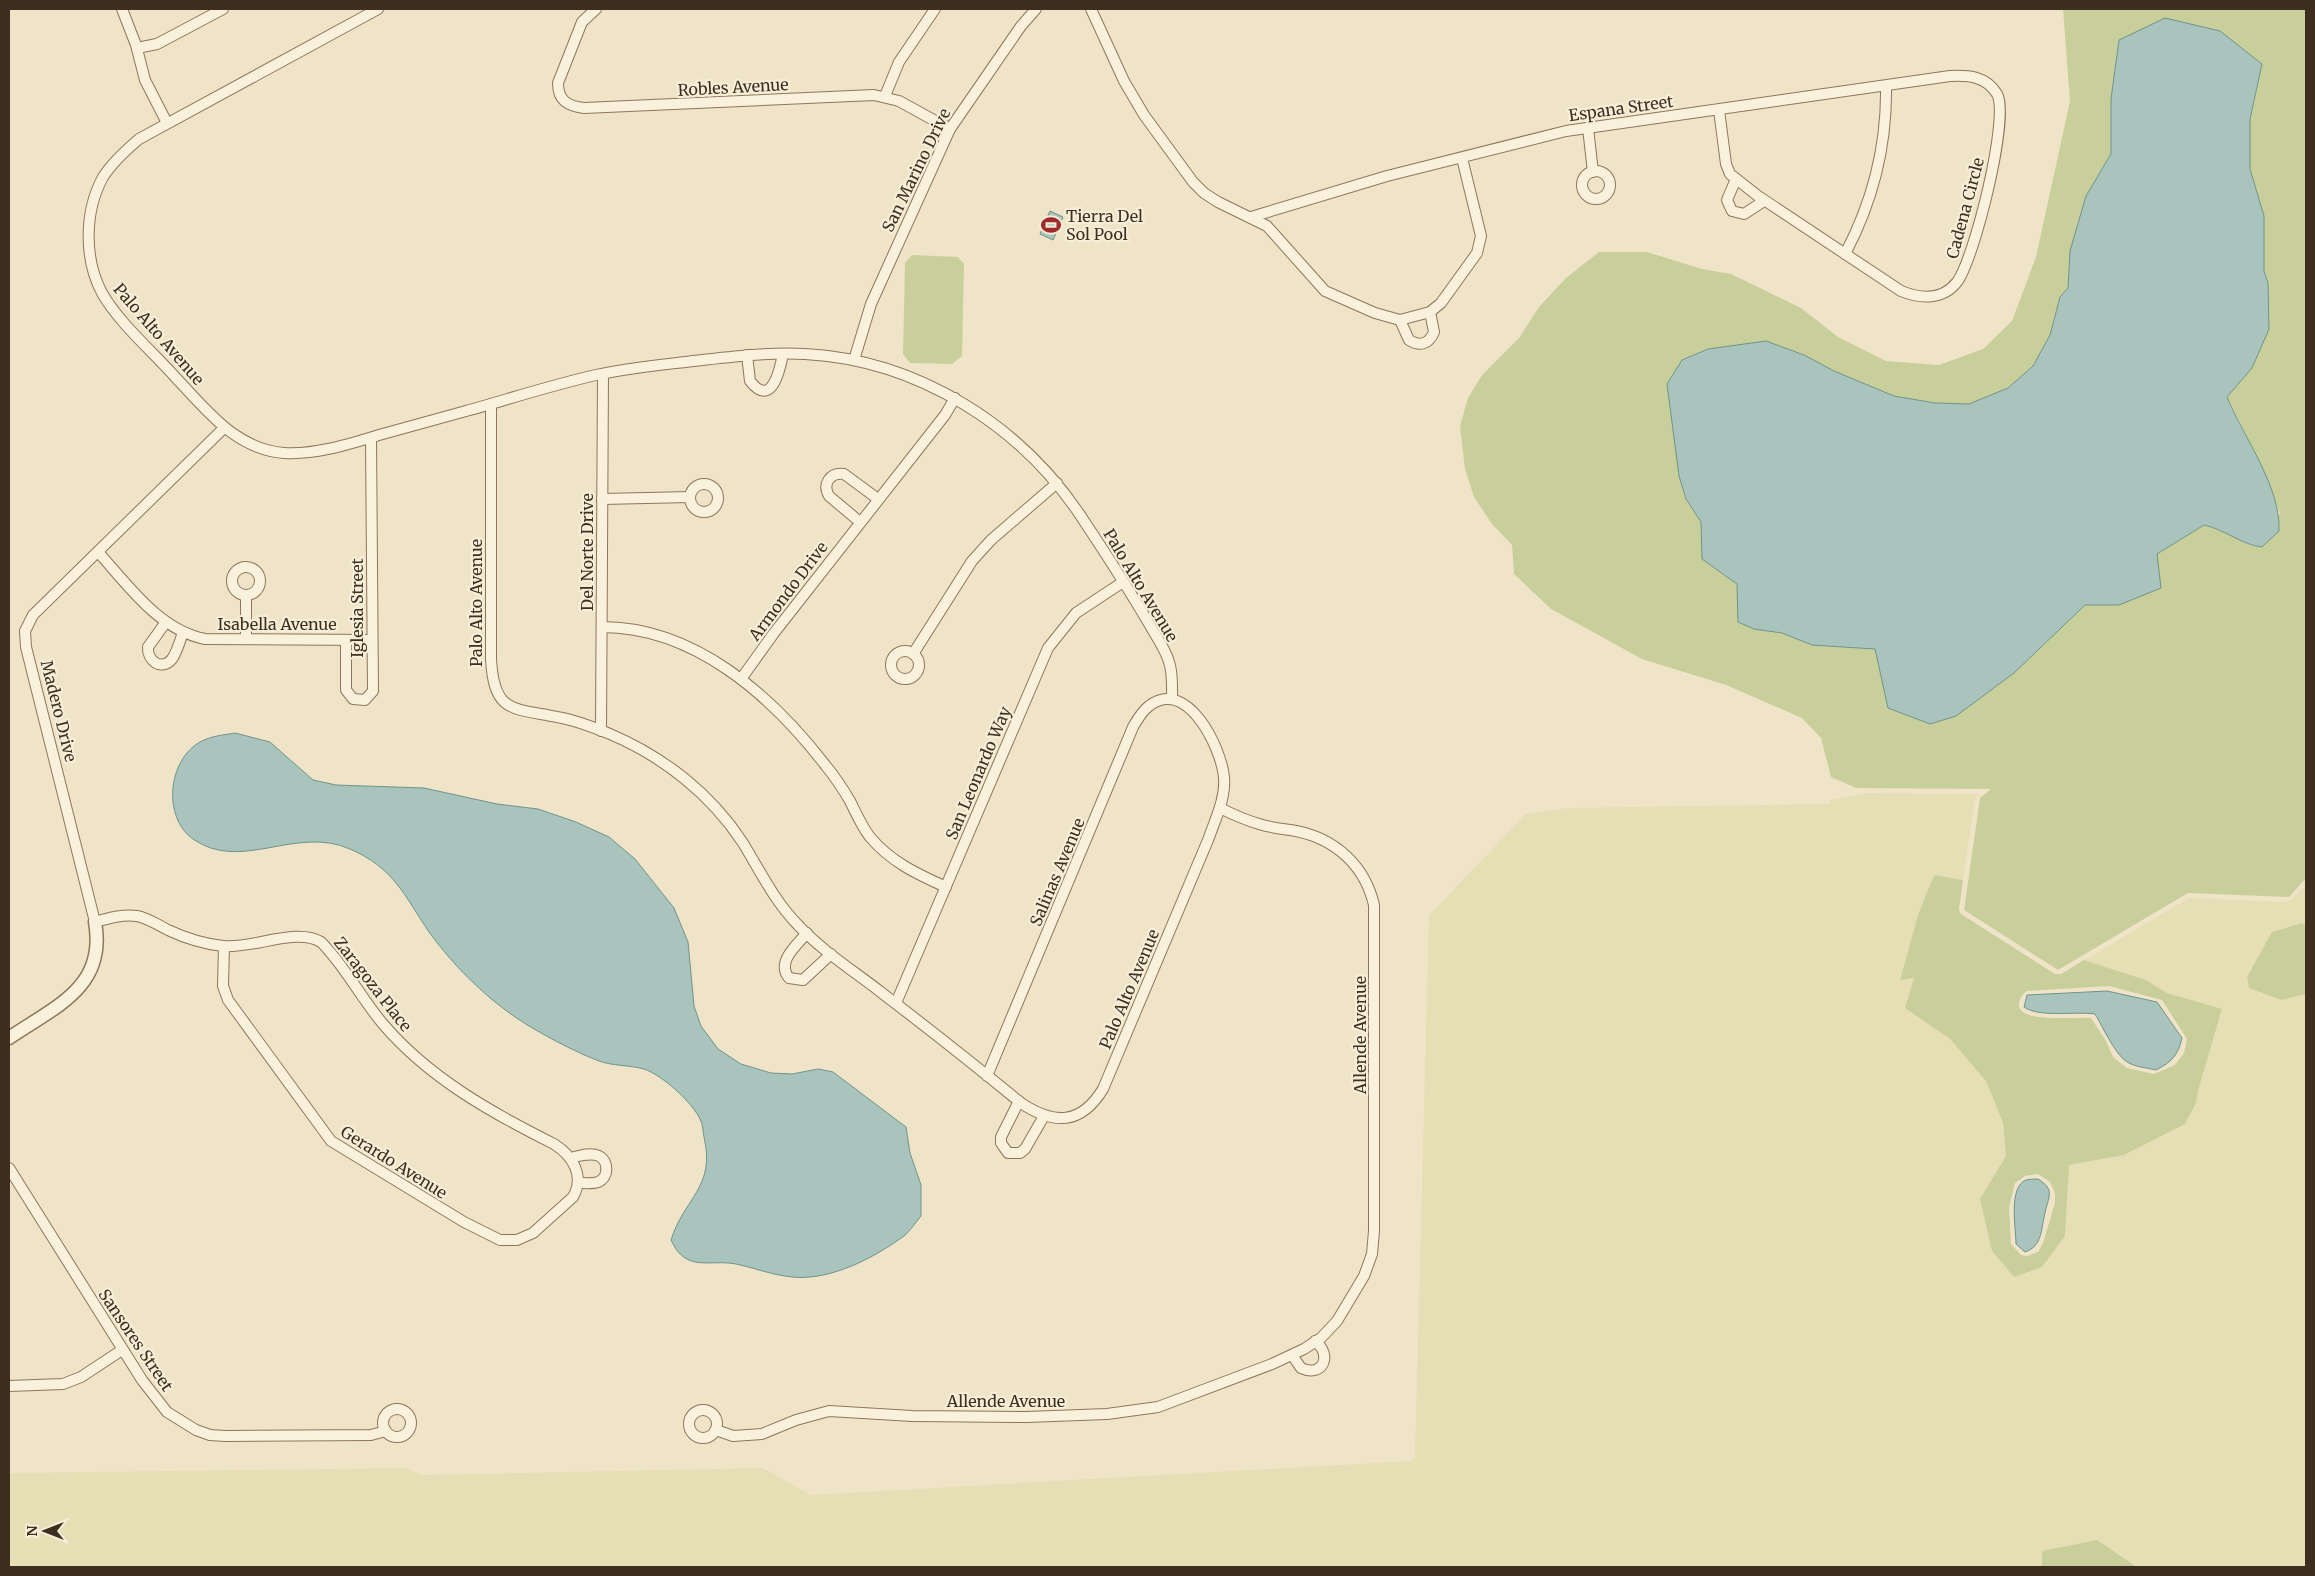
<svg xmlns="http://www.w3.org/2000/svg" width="2315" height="1576" viewBox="0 0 2315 1576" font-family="Merriweather,serif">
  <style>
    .farmland { fill: #e6deb5 }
    .green { fill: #c9cf9b; fill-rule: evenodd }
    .water { fill: #a9c4bc; stroke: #6f938a }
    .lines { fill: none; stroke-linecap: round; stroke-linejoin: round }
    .minor-casing { stroke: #8d765c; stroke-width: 12 }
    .tertiary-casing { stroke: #8d765c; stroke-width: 15 }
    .minor { stroke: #faf1dc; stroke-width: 10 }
    .tertiary { stroke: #faf1dc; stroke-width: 12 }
    .labels { text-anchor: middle; stroke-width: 4.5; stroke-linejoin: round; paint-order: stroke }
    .street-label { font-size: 16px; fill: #3d2e20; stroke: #f7eed8 }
    .poi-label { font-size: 16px; fill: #3d2e20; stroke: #f7eed8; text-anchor: start }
  </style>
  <rect width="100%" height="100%" fill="#f0e4c8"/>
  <polygon class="farmland" points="1865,793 1978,794 1975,798 1963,880 1934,875 1918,915 1900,979 1914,978 1905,1008 1950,1039 1986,1081 2003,1123 2006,1156 1992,1251 2042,1267 2067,1186 2069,1165 2124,1155 2185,1124 2196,1103 2198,1091 2222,1010 2167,993 2146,980 2084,960 2189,898 2288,902 2306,885 2306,926 2302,923 2272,932 2281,1000 2306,994 2306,1567 2137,1567 2097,1540 2042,1551 2042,1567 9,1567 9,1473 405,1468 423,1475 763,1468 811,1495 1410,1461 1415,1457 1429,915 1526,814 1567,808 1829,804 1830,800"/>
  <g class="green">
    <path d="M2063 9H2306V878L2289 897 2188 893 2058 970 1964 910 1980 798 1991 789 1856 788 1831 777 1821 738 1802 718 1726 685 1642 659 1551 609 1514 574 1512 545 1492 524 1474 497 1465 469 1460 426 1468 398 1482 375 1519 338 1539 307 1566 278 1599 252H1647L1702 269 1731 274 1801 308 1838 337 1886 361 1939 365 1983 349 2012 321 2036 257 2070 101ZM2119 40 2262 64 2250 119V169L2264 216V271L2268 283 2252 368 2227 397 2258 459 2280 514 2253 546 2214 528 2204 525 2157 554 2119 605H2085L2014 673 1888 708 1875 649 1812 645 1782 633 1754 629 1737 584 1702 559 1701 522 1686 500 1679 476V462L1804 355 1834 371 1894 396 1935 403 1969 404 2008 388 2033 366 2050 335 2060 297 2068 288 2070 251 2086 196 2111 154V99Z"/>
    <polygon points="912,255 958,257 964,264 962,356 952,364 910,363 903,354 905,263"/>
    <path d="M1934 875 1963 880 1959 910 1961 914 2055 974H2061L2084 960 2146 980 2167 993 2222 1009 2198 1091 2196 1103 2185 1124 2124 1155 2069 1165 2065 1236 2042 1267 2014 1277 1992 1251 1980 1199 2006 1156 2003 1123 1986 1081 1950 1039 1905 1008 1914 978 1900 980 1918 915ZM2109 986 2162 1000 2187 1039 2184 1053 2175 1065 2154 1074 2127 1068 2113 1057 2106 1041 2091 1018C2077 1016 2017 1024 2019 1004 2020 998 2022 994 2027 991ZM2038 1174 2050 1182 2055 1193V1203L2043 1243 2038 1252 2027 1256 2021 1255 2011 1244 2009 1207 2015 1183 2025 1176Z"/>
    <polygon points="2302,923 2306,926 2306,994 2281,1000 2249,988 2247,977 2272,932"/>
    <polygon points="2097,1540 2137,1567 2142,1567 2042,1567 2042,1551"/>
  </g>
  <g class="water">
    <path d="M2165 18 2220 31 2262 64 2250 119V169L2264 216V271L2268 283 2269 329 2252 368 2227 397C2244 438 2281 487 2279 531L2262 547C2242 545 2224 529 2204 525L2157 554 2161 588 2119 605H2085L2014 673 1956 716 1930 724 1888 708 1875 649 1812 645 1782 633 1754 629 1738 622 1737 584 1702 559 1701 522 1686 499 1679 476 1667 384 1682 360 1708 349 1766 341 1804 355 1834 371 1894 396 1935 403 1969 404 2008 388 2033 366 2050 335 2060 297 2068 288 2070 251 2086 196 2111 154V99L2119 40Z"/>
    <polygon points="1050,211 1063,217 1053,240 1040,234"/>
    <path d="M235 733 270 742 313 780 336 785 424 788 497 804 538 809 576 822 609 837 635 859 674 908 688 942 694 1006 701 1026 718 1049 741 1064 771 1073 792 1074 818 1069 833 1072 906 1127 910 1153 921 1185V1216C916 1222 910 1231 904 1236 874 1258 830 1281 792 1277 772 1275 755 1268 736 1264 708 1259 686 1273 671 1240 684 1198 716 1187 704 1137 703 1132 703 1124 700 1119 692 1102 662 1075 644 1069 629 1065 613 1066 599 1061 575 1052 537 1032 515 1017 482 994 453 965 429 932 404 895 394 868 350 849 295 825 241 873 193 839 162 817 168 760 200 742 211 736 223 735 235 733Z"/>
    <path d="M2107 991 2157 1002 2182 1038C2178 1055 2172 1062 2156 1070 2148 1068 2136 1067 2129 1063 2116 1057 2103 1027 2095 1014 2074 1011 2040 1018 2024 1007L2027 995Z"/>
    <path d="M2038 1179C2056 1190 2048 1197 2045 1213 2041 1228 2043 1246 2025 1252L2016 1244C2016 1229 2008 1187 2026 1180 2030 1179 2035 1179 2038 1179Z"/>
  </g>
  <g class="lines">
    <defs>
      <g id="minor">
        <polyline points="122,9 136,45 145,80 167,123"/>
        <path d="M378 9 139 139C126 150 112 163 103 177 84 212 84 259 102 293 119 323 153 352 176 378 207 410 235 449 284 453 316 455 349 444 379 435 408 427 437 419 466 411 509 399 552 385 596 375 628 368 660 365 693 361 730 357 767 352 805 354 918 360 1023 426 1084 521 1106 554 1128 588 1148 622 1155 635 1165 648 1169 662 1173 673 1172 687 1172 699"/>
        <path d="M596 9 582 22 558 83C558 101 568 106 584 108L874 95 899 101 950 129"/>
        <polyline points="1091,9 1124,81 1144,115 1193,182 1204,193 1218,202 1267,226 1325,291 1375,313 1400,320 1430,312 1441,303 1477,253 1481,236 1462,158"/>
        <polyline points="137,48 157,44 223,9"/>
        <polyline points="885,96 899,62 935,9"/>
        <polyline points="1588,128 1593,172"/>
        <circle cx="1596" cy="185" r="14"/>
        <polyline points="1736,179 1727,200 1732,211 1744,214 1764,201"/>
        <path d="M1251 217 1387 176 1566 131 1950 76C1968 75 1986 76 1997 94 2010 117 1974 260 1957 282 1943 300 1921 299 1901 291L1758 196 1730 174 1726 164 1719 110"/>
        <path d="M1845 254C1872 203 1887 145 1886 86"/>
        <path d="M1400 320 1409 340C1420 347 1429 344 1434 332L1430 312"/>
        <path d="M747 355 750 381C772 409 780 369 783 354"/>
        <polyline points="854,360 871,304 950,129 1021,26 1036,9"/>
        <path d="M491 404V659C494 713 512 708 557 717 575 720 593 727 610 734 664 757 711 794 743 843 760 871 774 900 797 924 822 951 854 971 882 993 929 1029 976 1066 1021 1103 1054 1125 1081 1125 1103 1089L1208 840C1215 820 1226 798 1224 777 1221 747 1187 677 1149 706 1142 711 1137 720 1133 727L987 1076"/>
        <path d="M224 428 33 615 25 631 26 647 95 922C109 918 123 914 137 916 148 918 158 925 168 930 185 938 205 944 223 946 254 949 296 927 321 942 345 966 361 998 383 1024 429 1078 492 1113 554 1144 573 1156 585 1176 573 1197L533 1233 517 1240H500L464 1222 331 1141 228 1000 223 986 224 946"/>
        <circle cx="704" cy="498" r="14"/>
        <polyline points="602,499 690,497"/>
        <path d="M860 522 829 496C822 484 830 472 844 474L878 499"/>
        <path d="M98 552C128 585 159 630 205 639L372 640"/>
        <circle cx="246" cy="581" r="14"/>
        <path d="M166 622 148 647C147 660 161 672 172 659 177 652 180 641 183 632"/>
        <path d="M602 627C695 627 772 696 826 766 835 777 843 789 850 801 856 813 862 827 870 837 891 862 917 874 946 887"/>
        <polyline points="246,639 246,595"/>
        <polyline points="346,640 346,690 353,699 365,700 373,691 371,438"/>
        <circle cx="905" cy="665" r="14"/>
        <polyline points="913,654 972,561 991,540 1057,483"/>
        <polyline points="741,679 774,633 945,415 955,398"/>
        <polyline points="601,731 603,374"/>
        <path d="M807 933C796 946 776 962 789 978L803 980 831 954"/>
        <polyline points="896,1003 1048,648 1076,613 1123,582"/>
        <polyline points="1019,1101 1001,1137 1001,1143 1008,1153 1020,1153 1025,1149 1044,1116"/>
        <path d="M571 1158C579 1156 590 1152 599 1156 609 1161 609 1178 598 1182 592 1184 584 1183 578 1183"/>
        <polyline points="9,1168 142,1380 167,1412 196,1430 210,1435 225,1436 371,1435 386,1431"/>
        <path d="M1292 1355 1301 1368C1323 1378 1333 1355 1315 1341"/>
        <polyline points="9,1386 63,1384 81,1377 122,1350"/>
        <circle cx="397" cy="1423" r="14"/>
        <circle cx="703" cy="1424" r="14"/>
        <path d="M716 1430 733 1436 762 1434 796 1420 829 1411 912 1416 1027 1417 1107 1414 1158 1407 1272 1364 1304 1349 1321 1338 1337 1321 1364 1276 1372 1254 1374 1231V905C1365 866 1336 839 1296 831 1284 829 1271 828 1259 824 1245 820 1232 814 1220 808"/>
      </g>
      <path id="tertiary" d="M9 1038C54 1007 107 988 95 922"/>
    </defs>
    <use href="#minor" class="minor-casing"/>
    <use href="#tertiary" class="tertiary-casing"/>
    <use href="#minor" class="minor"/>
    <use href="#tertiary" class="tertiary"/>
  </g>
  <defs>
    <symbol id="stadium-bare" viewBox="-9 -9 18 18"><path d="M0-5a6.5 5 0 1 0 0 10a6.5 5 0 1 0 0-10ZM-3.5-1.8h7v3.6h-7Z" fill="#9e2a2b" stroke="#f7eed8" stroke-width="2.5" paint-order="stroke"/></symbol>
  </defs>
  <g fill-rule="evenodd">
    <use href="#stadium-bare" x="1037" y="211" width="28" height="28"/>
  </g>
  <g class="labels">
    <g class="street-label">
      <text transform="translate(733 87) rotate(-3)" y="6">Robles Avenue</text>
      <text transform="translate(1621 108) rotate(-8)" y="6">Espana Street</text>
      <text transform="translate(916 170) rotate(-64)" y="6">San Marino Drive</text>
      <text transform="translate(1965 208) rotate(-75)" y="6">Cadena Circle</text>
      <text transform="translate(159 334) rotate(49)" y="6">Palo Alto Avenue</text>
      <text transform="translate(587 552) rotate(-90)" y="6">Del Norte Drive</text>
      <text transform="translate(1141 585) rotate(59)" y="6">Palo Alto Avenue</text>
      <text transform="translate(788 591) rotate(-53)" y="6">Armondo Drive</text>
      <text transform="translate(476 603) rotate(-90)" y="6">Palo Alto Avenue</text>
      <text transform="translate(357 608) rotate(-90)" y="6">Iglesia Street</text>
      <text x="277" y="630">Isabella Avenue</text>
      <text transform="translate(59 711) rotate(76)" y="6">Madero Drive</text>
      <text transform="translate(978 773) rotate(-67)" y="6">San Leonardo Way</text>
      <text transform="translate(1057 872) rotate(-67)" y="6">Salinas Avenue</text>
      <text transform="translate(373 984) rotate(52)" y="6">Zaragoza Place</text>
      <text transform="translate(1129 989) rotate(-67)" y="6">Palo Alto Avenue</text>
      <text transform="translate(1360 1035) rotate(-90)" y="6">Allende Avenue</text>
      <text transform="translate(394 1162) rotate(32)" y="6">Gerardo Avenue</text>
      <text transform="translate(136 1340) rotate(56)" y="6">Sansores Street</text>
      <text x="1006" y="1407">Allende Avenue</text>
    </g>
    <g class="poi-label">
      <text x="1066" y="222">Tierra Del<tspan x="1066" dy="18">Sol Pool</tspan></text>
    </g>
  </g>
  <rect width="2315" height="1576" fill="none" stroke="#3d2e20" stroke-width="20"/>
  <g transform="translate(45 1531) rotate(270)" stroke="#f7eed8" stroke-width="4" paint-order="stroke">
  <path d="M0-4L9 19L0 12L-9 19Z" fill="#3d2e20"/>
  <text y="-8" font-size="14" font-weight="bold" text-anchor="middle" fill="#3d2e20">N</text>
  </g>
</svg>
